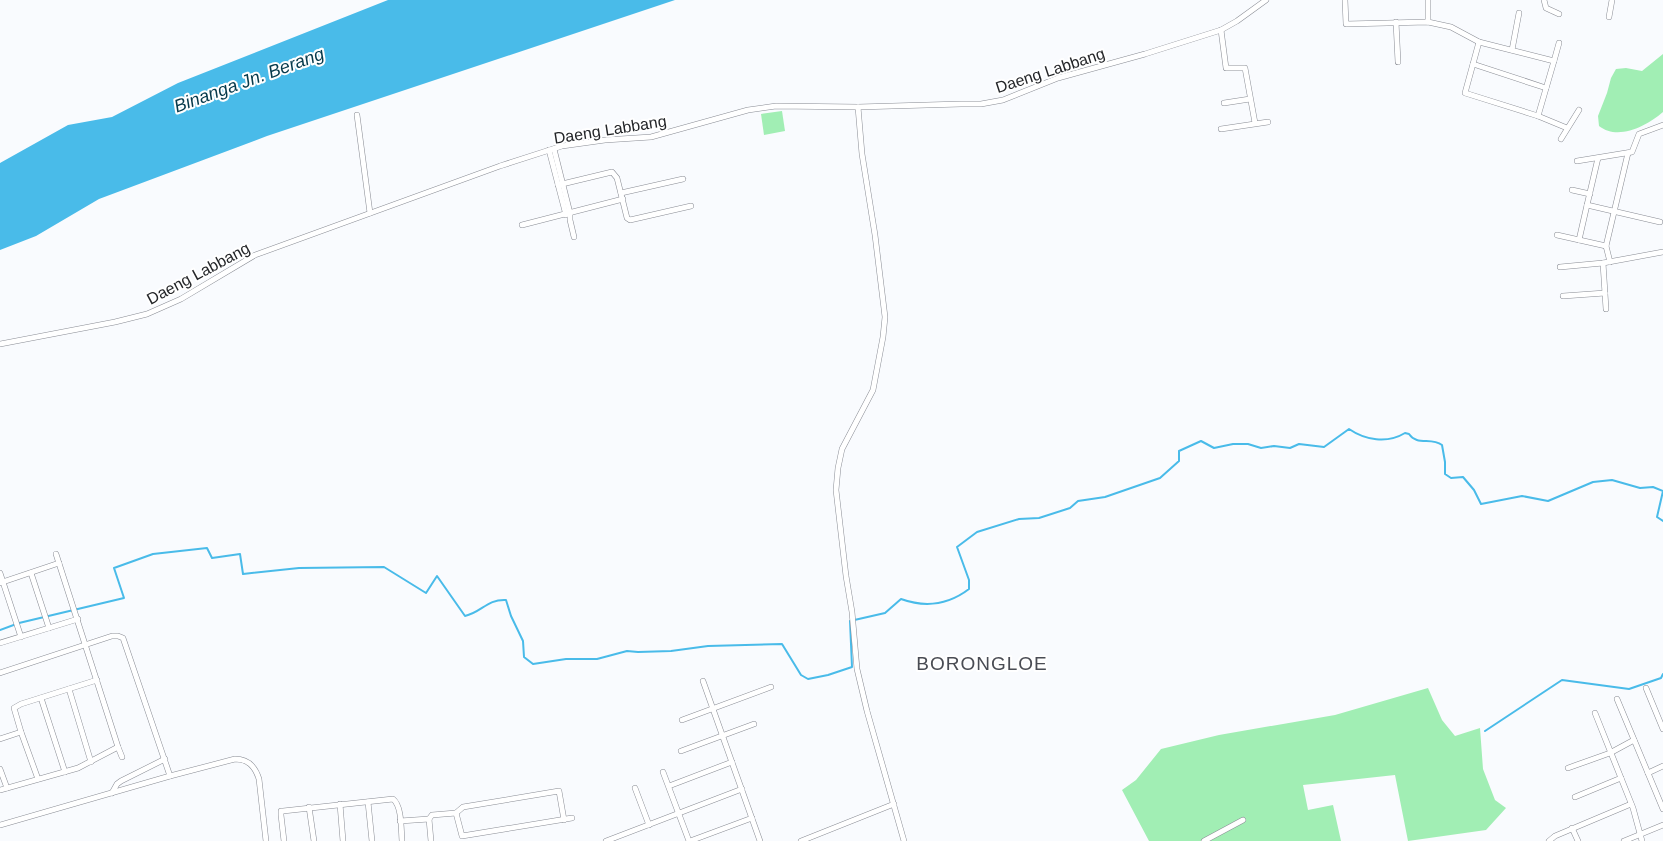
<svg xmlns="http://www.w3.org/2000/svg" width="1663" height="841" viewBox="0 0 1663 841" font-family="Helvetica,sans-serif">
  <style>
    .green { fill: #a1eeb4 }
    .water { fill: #49bbe9 }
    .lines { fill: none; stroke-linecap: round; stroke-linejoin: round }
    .stream { stroke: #49bbe9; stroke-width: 2 }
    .minor-casing { stroke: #898c94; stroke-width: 6 }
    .minor { stroke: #fff; stroke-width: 5 }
    .labels { text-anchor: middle; stroke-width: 4; stroke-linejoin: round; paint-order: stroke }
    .street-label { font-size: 16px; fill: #242629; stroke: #fff }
    .water-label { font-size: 18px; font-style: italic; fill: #063a4c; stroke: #fff }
    .quarter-label { font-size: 19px; letter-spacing: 1px; fill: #494c54; stroke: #fff }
  </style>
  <rect width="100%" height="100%" fill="#f9fbfe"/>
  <g class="green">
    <path d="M1663 54V112C1647 126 1618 141 1599 126L1598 116 1607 93 1611 78 1616 69 1626 68 1642 71Z"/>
    <polygon points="782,111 785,131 764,135 761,114"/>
    <polygon points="1428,688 1442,720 1455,736 1480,728 1483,769 1495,800 1506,808 1486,830 1408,841 1395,775 1303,785 1308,810 1333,805 1341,841 1149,841 1122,790 1136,780 1161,749 1219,735 1335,715"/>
  </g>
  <polygon class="water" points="388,0 675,0 267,136 99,199 36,236 0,250 0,163 68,125 112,117 178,83"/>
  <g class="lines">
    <g class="stream">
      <path d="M0 630 19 623 124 598 114 568 153 554 207 548 212 558 240 554 243 574 299 568 384 567 426 593 437 576 465 616C482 612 487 599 506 600L511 616 523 641 524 657 533 664 566 659H597L627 651 638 652 671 651 708 646 782 644 801 675 808 679 828 675 852 667 850 621 885 613 901 599C926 608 948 605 969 589V580L957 547 977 532 1019 519 1039 518 1070 508 1078 501 1105 497 1160 478 1179 461V451L1201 441 1214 448 1233 444H1248L1261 448 1274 446 1290 448 1299 444 1324 447 1349 429C1365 440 1387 444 1405 433L1409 434C1417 446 1431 437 1442 445L1445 462V474L1451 478 1463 477 1474 490 1481 504 1522 496 1548 501 1593 482 1612 480 1640 488 1653 487 1663 491 1657 517 1663 521"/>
      <polyline points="1485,731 1562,680 1629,689 1661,678 1663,674"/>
    </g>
    <defs>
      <g id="minor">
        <polyline points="1345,0 1346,24 1428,22 1451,27 1479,42 1554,61 1538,116 1567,128"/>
        <polyline points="1428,0 1428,22"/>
        <polyline points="1544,0 1546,8 1559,14"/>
        <polyline points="1609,17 1612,0"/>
        <polyline points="1396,22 1398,62"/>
        <polyline points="1221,30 1226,68 1245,68 1255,123"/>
        <polyline points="1479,42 1465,93 1538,116"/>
        <polyline points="1512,50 1519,13"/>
        <polyline points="1554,61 1559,43"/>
        <polyline points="1473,64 1546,88"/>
        <polyline points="1224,103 1250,99"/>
        <polyline points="858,107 862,154 875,235 885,317 883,337 873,390 842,449 838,468 836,490 846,576 852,612 857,669 867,711 904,841"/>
        <polyline points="357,115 370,213"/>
        <polyline points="1221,129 1268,122"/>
        <polyline points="1561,139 1579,110"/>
        <polyline points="554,149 570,213 570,220 574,237"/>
        <polyline points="549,150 566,215"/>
        <polyline points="1598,158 1587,205 1660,222"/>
        <polyline points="1577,161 1632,152 1639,134 1663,125"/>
        <polyline points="558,185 612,172 617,178 627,218 630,220 691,206"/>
        <polyline points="1572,190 1590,194"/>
        <polyline points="621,193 683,179"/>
        <polyline points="522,225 623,199"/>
        <polyline points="1557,235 1606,246"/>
        <polyline points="1579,240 1587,205"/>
        <polyline points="1610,262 1606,246 1628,153"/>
        <polyline points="1603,263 1606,309"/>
        <polyline points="1560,267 1603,263 1663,252"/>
        <polyline points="1563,296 1605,293"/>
        <polyline points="0,344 115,322 147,314 181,299 255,255 500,166 562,146 605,140 651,137 748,110 776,106 858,107 961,104 981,104 1003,100 1058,78 1145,54 1221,30 1237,21 1266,0"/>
        <polyline points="0,573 21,637"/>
        <polyline points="31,573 49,628"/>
        <polyline points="0,583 59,563"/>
        <polyline points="0,643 78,619"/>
        <path d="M0 673 112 636H118L123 638 170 776 235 759C248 759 255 766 259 779L266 841"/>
        <polyline points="703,681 760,841"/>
        <polyline points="1646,688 1663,729"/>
        <polyline points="69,689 91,762"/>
        <polyline points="41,698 65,772"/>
        <polyline points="1617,699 1663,809"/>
        <polyline points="1595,713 1633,808 1642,841"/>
        <polyline points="682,720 771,687"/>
        <polyline points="0,739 21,732"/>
        <polyline points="118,747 122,757"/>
        <polyline points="681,751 754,724"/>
        <polyline points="1568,768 1610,753 1634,740"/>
        <polyline points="0,769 7,788"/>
        <polyline points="663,772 689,841"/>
        <polyline points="1648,773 1663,766"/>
        <polyline points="38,779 21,732 14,708 21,704 97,680"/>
        <polyline points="669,786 732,762"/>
        <polyline points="635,788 649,825"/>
        <polyline points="0,790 78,768 118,747 56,554"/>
        <polyline points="112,793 117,784 121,781 165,759"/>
        <polyline points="1575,797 1621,778"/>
        <polyline points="368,802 372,841"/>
        <polyline points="340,804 343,841"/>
        <polyline points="309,807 314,841"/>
        <polyline points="456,813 463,807 559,791 564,820"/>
        <polyline points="429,819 432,815 456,813 462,836 572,818"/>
        <polyline points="400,821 429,819 431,841"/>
        <polyline points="0,825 170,776"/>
        <polyline points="1572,828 1578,841"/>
        <path d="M284 841 281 815V811H283L393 799C402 806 401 829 402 841"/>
        <polyline points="606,841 742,789"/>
        <polyline points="690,841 752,818"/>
        <polyline points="801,841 894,804"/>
        <polyline points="1204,841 1243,820"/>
        <polyline points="1549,841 1555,836 1631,804"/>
        <polyline points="1624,841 1663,825"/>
      </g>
    </defs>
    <use href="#minor" class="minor-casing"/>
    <use href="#minor" class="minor"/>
  </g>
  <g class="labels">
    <g class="street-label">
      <text transform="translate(1050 70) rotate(-18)" y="6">Daeng Labbang</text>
      <text transform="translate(610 129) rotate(-9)" y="6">Daeng Labbang</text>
      <text transform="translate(198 273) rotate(-28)" y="6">Daeng Labbang</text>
    </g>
    <g class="water-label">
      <text transform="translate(249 80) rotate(-20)" y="6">Binanga Jn. Berang</text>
    </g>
    <g class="quarter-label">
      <text x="982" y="670">BORONGLOE</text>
    </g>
  </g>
</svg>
